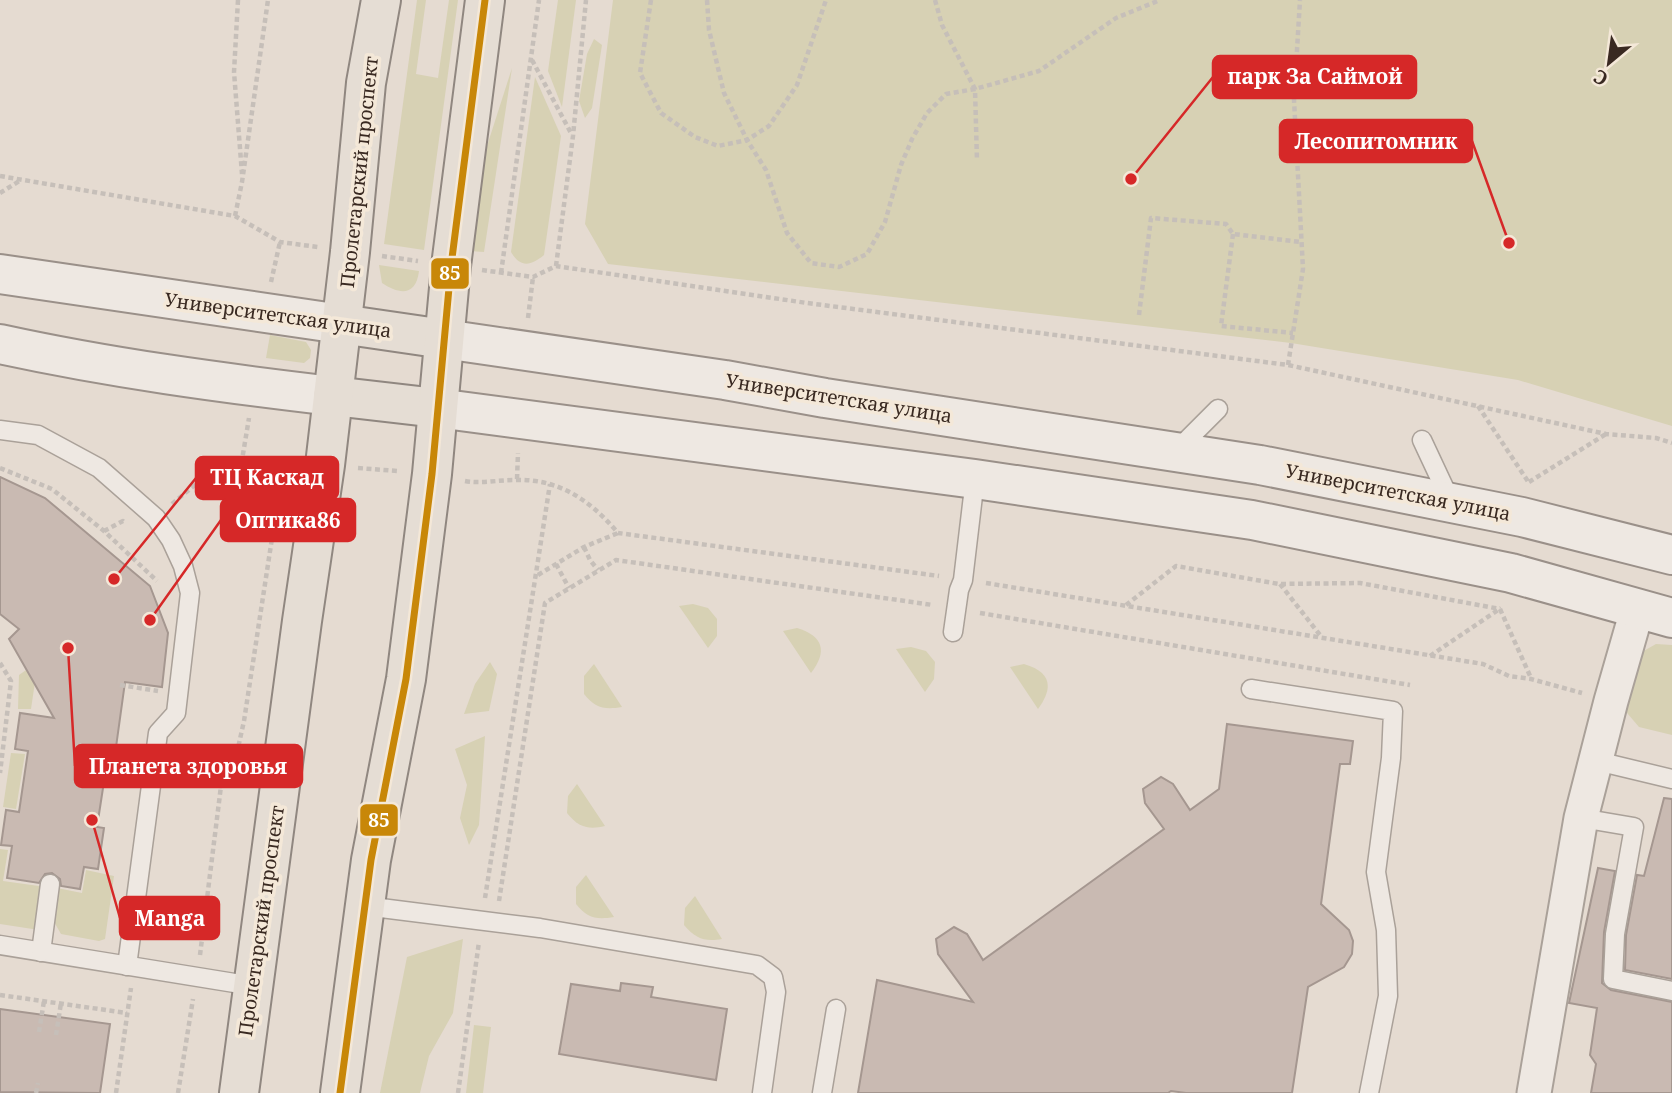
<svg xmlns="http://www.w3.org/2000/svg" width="1672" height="1093" viewBox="0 0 1672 1093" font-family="'Noto Serif',serif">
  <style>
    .green { fill: #d7d1b4 }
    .building { fill: #c9bab2; stroke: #a59790; stroke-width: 2 }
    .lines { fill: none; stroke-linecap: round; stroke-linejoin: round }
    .service-casing { stroke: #aaa199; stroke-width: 21 }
    .minor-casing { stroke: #aaa199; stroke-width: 37 }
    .secondary-casing { stroke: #9a9089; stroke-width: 42 }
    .primary-casing { stroke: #908780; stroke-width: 42 }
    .path { stroke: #c6bfb9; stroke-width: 4.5; stroke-dasharray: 5 3.5; stroke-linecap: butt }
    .service { stroke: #eee8e2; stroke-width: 18 }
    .minor { stroke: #eee8e2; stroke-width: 33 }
    .secondary { stroke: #eee8e2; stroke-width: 38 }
    .primary { stroke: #e5ddd4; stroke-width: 38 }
    .bus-1-casing { stroke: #f4e8d8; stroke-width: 12 }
    .bus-1 { stroke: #c88708; stroke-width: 7 }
    .labels { text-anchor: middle; stroke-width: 7; stroke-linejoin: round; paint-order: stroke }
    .street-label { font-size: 19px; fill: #392921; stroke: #f4e8d8 }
    .leader { fill: none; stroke: #d62828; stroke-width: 2.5 }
    .callout-dot { fill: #d62828; stroke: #f4e8d8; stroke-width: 2.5 }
    .callout { fill: #d62828; stroke: #d62828; stroke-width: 2.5 }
    .callout-label { font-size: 21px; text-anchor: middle; font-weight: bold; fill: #fff }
    .line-badge { stroke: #f4e8d8; stroke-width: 2.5 }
    .badge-label { font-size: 19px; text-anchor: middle; font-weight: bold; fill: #fff }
  </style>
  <rect width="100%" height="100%" fill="#e5dbd1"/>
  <g class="green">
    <polygon points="417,0 426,0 416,74 438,78 449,0 458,0 424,250 384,244"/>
    <polygon points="558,0 576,0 562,107 548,71"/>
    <polygon points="613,0 1672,0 1672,426 1518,380 1291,343 608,264 585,224"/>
    <polygon points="594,39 602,45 592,108 585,118 579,101 587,54"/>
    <polygon points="512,68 484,252 469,251 487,146"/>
    <path d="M535 77 561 136 544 255C531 266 520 268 511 252Z"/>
    <path d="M379 265 419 271C416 296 400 295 382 283Z"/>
    <polygon points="270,335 306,342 311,350 310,358 304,363 266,358"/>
    <polygon points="693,604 708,608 717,619 717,636 708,648 679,606"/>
    <path d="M797 628C823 636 828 651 811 673L783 631Z"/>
    <polygon points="1656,644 1672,645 1672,735 1639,727 1622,707 1640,653"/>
    <polygon points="911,647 926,651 935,662 934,679 925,692 896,649"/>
    <polygon points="490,662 497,674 489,711 464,714 475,684"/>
    <path d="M594 664 622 707C604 710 595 708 584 694V676Z"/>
    <path d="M1024 664C1051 672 1054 687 1038 709L1010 667Z"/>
    <polygon points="32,666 35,682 31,709 18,709 19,675"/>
    <polygon points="485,736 479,825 469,845 460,818 467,785 455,749"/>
    <polygon points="11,753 25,754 16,809 3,807"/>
    <path d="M577 784 605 826C588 830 578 827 567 813L568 796Z"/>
    <polygon points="0,849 8,850 3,881 46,887 39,930 0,924"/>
    <polygon points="86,870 114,876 105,939 99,941 61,934 53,920 57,888 82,893"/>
    <path d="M586 875 614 917C596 920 587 918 576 904V887Z"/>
    <path d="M695 896 722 939C705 942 696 939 684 925L685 908Z"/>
    <polygon points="463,939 453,1013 429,1056 420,1093 380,1093 407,957"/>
    <polygon points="474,1025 491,1027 483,1093 466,1093"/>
  </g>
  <g class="building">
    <polygon points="0,477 45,498 150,586 168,633 162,687 125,682 112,776 105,775 97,827 104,828 98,869 84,867 80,889 61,886 60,879 52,873 45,874 39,883 7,878 12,846 1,845 6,810 19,812 28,751 15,749 20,713 54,718 9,639 19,629 0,614"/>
    <polygon points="1227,724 1353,741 1350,764 1340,764 1321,904 1349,930 1353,941 1352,954 1344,967 1308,987 1292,1093 1186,1093 1171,1091 1168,1093 858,1093 877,980 973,1002 938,954 936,939 954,927 967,934 983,960 1164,829 1145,803 1143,789 1161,777 1173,784 1190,810 1219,789"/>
    <polygon points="1664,798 1672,799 1672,979 1625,970 1626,935 1637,875 1644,876"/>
    <polygon points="1598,868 1615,871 1604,932 1602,983 1611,990 1672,1002 1672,1093 1591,1093 1596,1064 1590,1055 1597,1008 1569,1003"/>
    <polygon points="621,983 653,987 651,997 727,1009 716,1080 559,1054 571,984 620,991"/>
    <polygon points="0,1009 110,1024 100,1093 0,1092"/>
  </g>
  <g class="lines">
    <defs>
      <g id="service">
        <polyline points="0,430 38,435 99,468 156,518 171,540 183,566 190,593 176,713 158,733 127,966"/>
        <polyline points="1422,440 1451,502"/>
        <polyline points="1176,451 1218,409"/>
        <polyline points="953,632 959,590 963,580 975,479"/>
        <polyline points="1251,689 1393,711 1391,758 1376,872 1386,930 1388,996 1369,1093"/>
        <polyline points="1597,761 1672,779"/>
        <polyline points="1581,818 1634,827 1615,934 1613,979 1672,991"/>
        <polyline points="365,906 540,928 757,965 773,977 776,992 762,1093"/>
        <polyline points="0,945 253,986"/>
        <polyline points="41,952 50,884"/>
        <polyline points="822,1093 836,1009"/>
      </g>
      <polyline id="minor" points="1534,1093 1581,818 1611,701 1638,607"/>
      <g id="secondary">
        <polyline points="0,274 341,324"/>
        <polyline points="444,339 725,380 825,398 1260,465 1522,517 1672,555"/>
        <path d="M0 344C110 368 222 383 333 396"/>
        <polyline points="437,408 975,479 1252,520 1511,573 1672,618"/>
      </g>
      <g id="primary">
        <polyline points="341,324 444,339"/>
        <polyline points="333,396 437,408"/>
        <polyline points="239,1093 302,621 325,465 350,252 366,83 381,0"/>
        <polyline points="340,1093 371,860 406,679 432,474 451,266 485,0"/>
      </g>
    </defs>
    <use href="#service" class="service-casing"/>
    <use href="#minor" class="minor-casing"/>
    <use href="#secondary" class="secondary-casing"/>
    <use href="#primary" class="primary-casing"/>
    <g class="path">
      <polyline points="238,0 234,72 242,174"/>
      <polyline points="651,0 640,73 661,113 695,137 718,146 747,140 769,126 797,85 826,0"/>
      <polyline points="707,0 709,30 724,93 747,140 766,170 787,233 811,263 839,267 867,254 885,222 901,165 912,139 927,113 946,94 975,89 1039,71 1116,18 1160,0"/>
      <polyline points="935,0 942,25 975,89 977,161"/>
      <polyline points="532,60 572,135"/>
      <polyline points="0,176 235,216 280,242 318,247"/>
      <polyline points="0,193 21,180"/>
      <polyline points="235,216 242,182 268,0"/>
      <polyline points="1233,234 1221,326 1293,333"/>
      <polyline points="382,256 418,261"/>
      <polyline points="556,266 573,136 586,0"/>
      <polyline points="482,270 533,277 556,266 807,303 1288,365 1606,434 1656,438 1672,443"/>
      <polyline points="501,273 539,0"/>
      <polyline points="271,282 280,242"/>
      <polyline points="1139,315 1151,218 1226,224 1233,234 1301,242"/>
      <polyline points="528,318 533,277"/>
      <polyline points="1288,365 1303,269 1294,100 1300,0"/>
      <polyline points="1478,406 1529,483"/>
      <polyline points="0,468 52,489 104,531 157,581"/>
      <polyline points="358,468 398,471"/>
      <polyline points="240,472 249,418"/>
      <polyline points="517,479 518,453"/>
      <path d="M465 481C482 484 497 480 514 480 559 478 591 501 618 533L939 576"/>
      <polyline points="1529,482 1606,434"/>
      <polyline points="172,504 202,479 216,473 240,472 258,477 282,473"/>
      <polyline points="104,531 123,521 124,522"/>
      <polyline points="584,547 590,560 598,570"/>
      <polyline points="556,564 569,588"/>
      <polyline points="538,575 584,547 618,533"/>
      <polyline points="986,583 1483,664 1509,676 1531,679 1582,693"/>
      <polyline points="1280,584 1320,635"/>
      <polyline points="1126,605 1176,566 1279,584 1360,583 1500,609"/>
      <polyline points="1500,609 1531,678"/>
      <polyline points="980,613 1410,685"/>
      <polyline points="1430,656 1501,608"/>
      <polyline points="0,663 11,681 0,773"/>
      <polyline points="120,685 158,691"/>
      <polyline points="176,781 221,786 230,784 244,721 282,473 291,464"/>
      <polyline points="485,898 550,484"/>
      <polyline points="499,901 545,603 616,560 933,605"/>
      <polyline points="200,955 221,786"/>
      <polyline points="0,995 127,1013"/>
      <polyline points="39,1032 44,1001"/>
      <polyline points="56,1035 61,1003"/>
      <polyline points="36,1093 38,1083"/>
      <polyline points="116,1093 131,988"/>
      <polyline points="178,1093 193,999"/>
      <polyline points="458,1093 479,942"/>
    </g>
    <use href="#service" class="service"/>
    <use href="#minor" class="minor"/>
    <use href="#secondary" class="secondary"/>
    <use href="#primary" class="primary"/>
    <defs>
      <polyline id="bus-1" points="340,1093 371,860 406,679 432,474 451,266 485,0"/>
    </defs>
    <use href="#bus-1" class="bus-1-casing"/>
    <use href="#bus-1" class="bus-1"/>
  </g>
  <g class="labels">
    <g class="street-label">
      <text transform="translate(359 172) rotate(-84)" y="7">Пролетарский проспект</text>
      <text transform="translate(278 315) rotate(8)" y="7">Университетская улица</text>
      <text transform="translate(839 398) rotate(9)" y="7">Университетская улица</text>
      <text transform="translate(1398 492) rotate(11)" y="7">Университетская улица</text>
      <text transform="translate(261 921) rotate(-82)" y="7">Пролетарский проспект</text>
    </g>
  </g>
  <path class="leader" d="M1131 179L1213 77M1509 243L1472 141M114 579L196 478M150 620L221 520M68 648L75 766M92 820L120 918"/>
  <g class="callout-dot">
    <circle cx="1131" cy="179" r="7"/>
    <circle cx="1509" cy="243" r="7"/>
    <circle cx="114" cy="579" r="7"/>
    <circle cx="150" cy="620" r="7"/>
    <circle cx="68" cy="648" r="7"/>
    <circle cx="92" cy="820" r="7"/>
  </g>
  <g class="callout">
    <rect x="1213" y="56" width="203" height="42" rx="7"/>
    <rect x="1280" y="120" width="192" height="42" rx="7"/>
    <rect x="196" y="457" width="142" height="42" rx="7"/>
    <rect x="221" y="499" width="134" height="42" rx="7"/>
    <rect x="75" y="745" width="227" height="42" rx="7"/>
    <rect x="120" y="897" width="99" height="42" rx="7"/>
  </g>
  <g class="callout-label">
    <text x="1315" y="84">парк За Саймой</text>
    <text x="1376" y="149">Лесопитомник</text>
    <text x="267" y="485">ТЦ Каскад</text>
    <text x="288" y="528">Оптика86</text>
    <text x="188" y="774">Планета здоровья</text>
    <text x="170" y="926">Manga</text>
  </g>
  <g class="line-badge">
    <rect x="430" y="257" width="40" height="33" rx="7" fill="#c88708"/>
    <rect x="359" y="803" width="40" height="34" rx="7" fill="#c88708"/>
  </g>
  <g class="badge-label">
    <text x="450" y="280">85</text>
    <text x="379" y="827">85</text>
  </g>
  <g transform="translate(1609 63) rotate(209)" stroke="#f4e8d8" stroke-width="5" paint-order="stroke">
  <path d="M0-5L12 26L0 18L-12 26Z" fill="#392921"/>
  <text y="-10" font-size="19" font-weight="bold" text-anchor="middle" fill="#392921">С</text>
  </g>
</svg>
